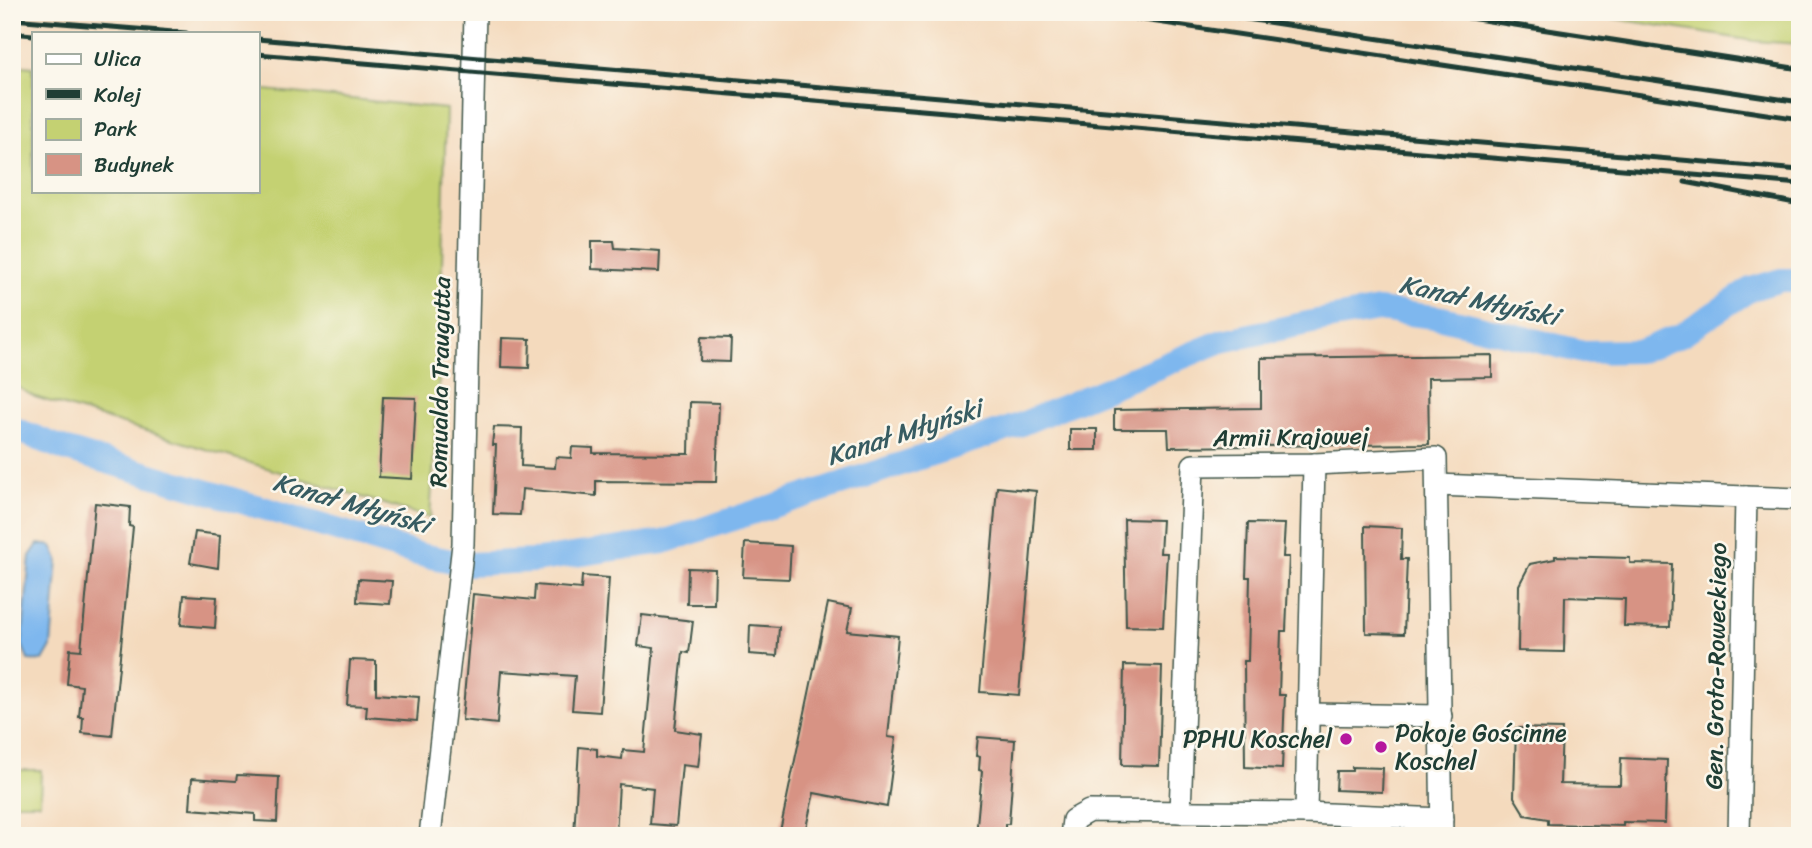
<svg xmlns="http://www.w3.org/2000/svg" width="1812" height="848" viewBox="0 0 1812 848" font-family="Sriracha,sans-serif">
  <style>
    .green { fill: #c4d172; stroke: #728753; stroke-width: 2 }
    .water { fill: #7eb7ee; stroke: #4e7a91; stroke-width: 2 }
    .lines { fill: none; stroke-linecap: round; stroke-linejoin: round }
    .canal { stroke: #7eb7ee; stroke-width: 24 }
    .building { fill: #d79384 }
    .minor-casing { stroke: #3f5549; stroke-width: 24 }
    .minor { stroke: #fff; stroke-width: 21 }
    .rail { stroke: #1f3d34; stroke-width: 5 }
    .poi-dot { fill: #b5179e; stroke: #fbf7ec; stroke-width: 2.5 }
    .labels { text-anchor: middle; stroke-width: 5; stroke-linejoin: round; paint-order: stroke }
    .street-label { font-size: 24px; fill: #1f3d34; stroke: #fbf7ec }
    .poi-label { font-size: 24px; fill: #1f3d34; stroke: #fbf7ec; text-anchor: start }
    .water-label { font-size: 26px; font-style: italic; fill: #375c62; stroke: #fbf7ec }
  </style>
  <rect width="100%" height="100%" fill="#fbf7ec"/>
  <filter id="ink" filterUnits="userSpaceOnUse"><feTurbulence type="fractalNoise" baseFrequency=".0143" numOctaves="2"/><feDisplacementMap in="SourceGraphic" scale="14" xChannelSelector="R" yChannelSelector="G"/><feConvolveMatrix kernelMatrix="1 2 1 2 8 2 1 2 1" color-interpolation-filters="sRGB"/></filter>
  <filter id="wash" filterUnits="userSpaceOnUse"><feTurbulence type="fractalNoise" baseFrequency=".00686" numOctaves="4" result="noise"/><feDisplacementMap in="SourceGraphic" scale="28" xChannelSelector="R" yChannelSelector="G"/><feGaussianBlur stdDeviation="1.57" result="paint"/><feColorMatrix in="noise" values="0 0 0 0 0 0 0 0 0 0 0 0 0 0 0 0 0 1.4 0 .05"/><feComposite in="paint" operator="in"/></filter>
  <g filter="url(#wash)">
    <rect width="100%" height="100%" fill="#f4dabd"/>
    <g class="green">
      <polygon points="1574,12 1800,12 1800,44 1754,41"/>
      <polygon points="12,65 33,67 33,191 257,191 257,89 446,109 439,379 430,518 35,397 12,384"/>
      <polygon points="12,770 41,770 40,803 12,803"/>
    </g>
    <polygon class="water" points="38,544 52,546 58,559 51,647 43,661 28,660 22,644 30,556"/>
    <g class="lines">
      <polyline class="canal" points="12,428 67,450 421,555 468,564 532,561 663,542 1014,427 1222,341 1317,321 1378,310 1442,318 1583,352 1641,351 1681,335 1751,289 1781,280 1800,280"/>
    </g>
    <g id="blocks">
      <g class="building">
        <polygon points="592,241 614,241 615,248 660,251 659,272 592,269"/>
        <polygon points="701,337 731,338 730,362 700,361"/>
        <polygon points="502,338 530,339 529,368 501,367"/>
        <polygon points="1492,355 1492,377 1428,378 1429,444 1169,447 1168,429 1114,429 1114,410 1261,408 1261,358"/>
        <polygon points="383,397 416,398 412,479 379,477"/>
        <polygon points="690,402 719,403 716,482 596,481 596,496 522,489 520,515 493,514 496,445 492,445 494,427 522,428 521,466 555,468 556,457 571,458 572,447 593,448 593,453 689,454"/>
        <rect x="1070" y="429" width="27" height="21"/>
        <polygon points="997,487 1036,491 1019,695 980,692"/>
        <polygon points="95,503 130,507 129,526 133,527 112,736 82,733 83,717 79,717 82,686 67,684 70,649 81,650"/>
        <polygon points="1124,519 1162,520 1160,553 1167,553 1163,627 1126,626"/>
        <polygon points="1248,523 1285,524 1283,557 1289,557 1286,631 1281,631 1279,695 1285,695 1282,769 1245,767 1244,661 1248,661 1250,577 1246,577"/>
        <polygon points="1365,526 1402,528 1401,559 1407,559 1404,634 1366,633"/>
        <polygon points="195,532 220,535 218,568 190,563"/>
        <polygon points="745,543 791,546 789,579 743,577"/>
        <polygon points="1555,556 1630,558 1630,563 1672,564 1670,627 1624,626 1625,599 1565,597 1564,652 1518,651 1519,585 1530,564 1555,559"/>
        <polygon points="688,568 715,569 714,604 687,604"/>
        <polygon points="582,576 609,578 600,712 572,710 575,676 501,671 497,724 462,720 473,594 534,600 535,585 581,589"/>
        <polygon points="358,579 392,581 390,604 357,602"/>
        <polygon points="184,595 217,597 215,628 181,625"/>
        <polygon points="828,603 852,608 847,631 898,636 888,737 896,738 887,807 814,793 804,836 779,836"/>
        <polygon points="642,615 693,621 689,653 683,652 675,730 702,734 698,767 682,765 676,826 650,824 653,788 619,784 616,836 574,836 579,747 597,749 597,756 622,759 623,750 644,752 654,648 638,646"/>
        <polygon points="750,625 779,627 777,656 749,654"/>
        <polygon points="350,660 376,661 376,694 419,697 417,721 366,717 367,706 347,705"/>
        <polygon points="1124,665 1162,666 1159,766 1122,765"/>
        <polygon points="1516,728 1562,729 1560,784 1620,785 1621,758 1667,760 1665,823 1623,822 1623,826 1548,824 1548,819 1525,815 1514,797"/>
        <polygon points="978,737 1015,740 1009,824 1005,824 1005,836 976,836 982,771 979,770 980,757 976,756"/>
        <polygon points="1352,767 1383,768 1382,792 1336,790 1337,771 1352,771"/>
        <polygon points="237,775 279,777 277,822 255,821 255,814 190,809 192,778 236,781"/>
      </g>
    </g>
  </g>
  <g filter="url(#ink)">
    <use href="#blocks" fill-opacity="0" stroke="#3f5549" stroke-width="2"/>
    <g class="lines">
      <defs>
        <g id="minor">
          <polyline points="1437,485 1746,497"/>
          <polyline points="1308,714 1441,716"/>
          <polyline points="1180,812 1193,465 1314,464 1436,458 1442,836"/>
          <polyline points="1306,813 1314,464"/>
          <polyline points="430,836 463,544 475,12"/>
          <polyline points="1071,836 1073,820 1089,811 1306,813 1442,819"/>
          <polyline points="1739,836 1746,497 1800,499"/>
        </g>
      </defs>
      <use href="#minor" class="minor-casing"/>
      <use href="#minor" class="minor"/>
      <g class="rail">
        <polyline points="1091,12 1800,119"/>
        <polyline points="1200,12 1800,102"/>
        <polyline points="1431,12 1800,69"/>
        <polyline points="12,19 186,33"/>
        <polyline points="12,33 33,35"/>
        <polyline points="257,39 1800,170"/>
        <polyline points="257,54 1800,184"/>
        <polyline points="1685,182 1800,204"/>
      </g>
    </g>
  </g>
  <g class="poi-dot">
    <circle cx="1346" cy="739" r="7"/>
    <circle cx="1381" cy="747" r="7"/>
  </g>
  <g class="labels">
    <g class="street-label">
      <text transform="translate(440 382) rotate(-89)" y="8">Romualda Traugutta</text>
      <text transform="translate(1291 437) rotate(-1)" y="8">Armii Krajowej</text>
      <text transform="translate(1716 666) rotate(-89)" y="8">Gen. Grota-Roweckiego</text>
    </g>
    <g class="poi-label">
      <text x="1395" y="741">Pokoje Gościnne<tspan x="1395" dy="28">Koschel</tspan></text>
      <text x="1332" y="747" text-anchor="end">PPHU Koschel</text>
    </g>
    <g class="water-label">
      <text transform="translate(1479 300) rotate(12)" y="9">Kanał Młyński</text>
      <text transform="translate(904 432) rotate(-18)" y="9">Kanał Młyński</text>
      <text transform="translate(352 503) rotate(16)" y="9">Kanał Młyński</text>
    </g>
  </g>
  <rect width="1812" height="848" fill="none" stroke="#fbf7ec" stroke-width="42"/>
  <rect x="32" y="32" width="228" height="161" fill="#fbf7ec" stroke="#a3ada2" stroke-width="2"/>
  <rect x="46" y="54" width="35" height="10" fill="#ffffff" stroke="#a3ada2" stroke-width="2"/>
  <text x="94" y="66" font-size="21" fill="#1f3d34">Ulica</text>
  <rect x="46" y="89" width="35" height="10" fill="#1f3d34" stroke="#a3ada2" stroke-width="2"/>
  <text x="94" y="102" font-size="21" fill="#1f3d34">Kolej</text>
  <rect x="46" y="119" width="35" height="21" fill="#c4d172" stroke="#a3ada2" stroke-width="2"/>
  <text x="94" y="136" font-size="21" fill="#1f3d34">Park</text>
  <rect x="46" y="154" width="35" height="21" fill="#d79384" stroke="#a3ada2" stroke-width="2"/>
  <text x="94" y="172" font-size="21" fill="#1f3d34">Budynek</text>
</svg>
